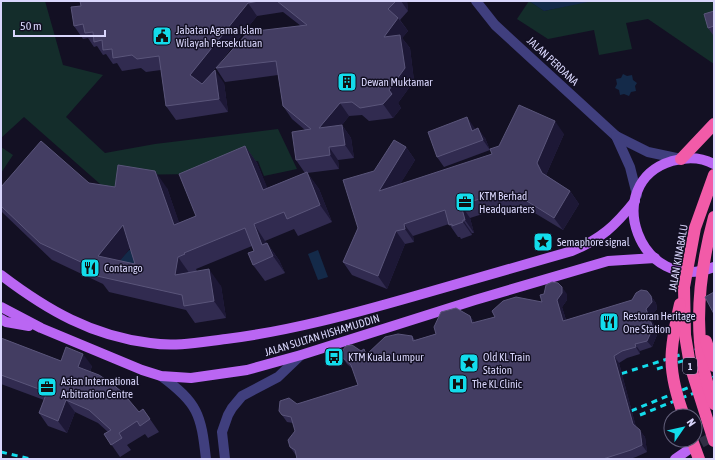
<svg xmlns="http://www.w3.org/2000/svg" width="715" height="460" viewBox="0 0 715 460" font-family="'Asap Condensed',sans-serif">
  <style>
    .green { fill: #142d2b }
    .water { fill: #142a49 }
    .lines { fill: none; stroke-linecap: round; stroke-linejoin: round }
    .major-tunnel { stroke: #312e44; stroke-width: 10; stroke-dasharray: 10 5; stroke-linecap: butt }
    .minor { stroke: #403f7e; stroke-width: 10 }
    .major { stroke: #ba66f3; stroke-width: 10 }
    .highway { stroke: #f25ba8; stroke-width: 12 }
    .rail { stroke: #13dceb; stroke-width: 3; stroke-dasharray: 6 5; stroke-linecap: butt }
    .highway-bridge { stroke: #f25ba8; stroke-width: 12 }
    .wall { fill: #312b50; fill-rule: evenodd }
    .shaded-wall { fill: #1d1836 }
    .building { fill: #433d62; stroke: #5a557a; fill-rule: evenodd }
    .labels { text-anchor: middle; stroke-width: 3; stroke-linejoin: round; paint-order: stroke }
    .shield { fill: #131023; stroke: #9e9bbb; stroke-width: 1 }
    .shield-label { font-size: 10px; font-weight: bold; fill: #d9d6fc }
    .poi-label { font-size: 11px; fill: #d9d6fc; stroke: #131023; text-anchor: start }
    .street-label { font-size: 11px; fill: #d9d6fc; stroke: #131023 }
  </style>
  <rect width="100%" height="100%" fill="#131023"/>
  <g class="green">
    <polygon points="1,1 45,1 63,65 103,75 66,117 105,153 155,144 278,129 297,169 264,176 258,161 192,174 126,175 116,198 24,117 1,138"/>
    <polygon points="529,1 544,11 588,1 714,1 714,64 648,19 626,23 632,49 599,55 594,30 548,39 517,19"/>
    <polygon points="1,147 13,155 1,173"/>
  </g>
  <g class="water">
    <polygon points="529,1 588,1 588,2 544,11"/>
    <polygon points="623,74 627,76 632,75 633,80 637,83 635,86 636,91 631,92 629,96 624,94 620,95 619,90 615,88 617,84 616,79 621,78"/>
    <polygon points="129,250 138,252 144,271 114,267"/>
    <polygon points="318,250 328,277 318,280 308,254"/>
  </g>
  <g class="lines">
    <polyline class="major-tunnel" points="688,450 714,436"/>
    <g class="minor">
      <polyline points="476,1 495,25 616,136 648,152 681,159"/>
      <polyline points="616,136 630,167 637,195"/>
      <path d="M161 376C198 403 201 414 206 459"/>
      <polyline points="225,459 222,432 228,415 232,408 242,396 278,377 301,355"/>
    </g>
    <g class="major">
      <path d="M714 164C701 157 686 157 672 161 599 183 640 297 714 267"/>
      <path d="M1 275C47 310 92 336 150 343 176 347 201 342 226 339 290 331 352 314 415 296 467 281 519 266 572 251 601 239 615 226 635 201"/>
      <polyline points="1,307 41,328 142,370 161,376 191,378 247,370 301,355 475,300 608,261 655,258"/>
      <polyline points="1,319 6,322 29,326"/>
      <polyline points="675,459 688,450"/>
    </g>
    <polyline class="highway" points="681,159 714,124"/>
    <g class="rail">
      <polyline points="657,369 714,351"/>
      <polyline points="611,377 714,344"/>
      <polyline points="621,415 714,377"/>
      <polyline points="640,415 714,385"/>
      <polyline points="1,452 31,459"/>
      <polyline points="1,459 2,459"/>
    </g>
    <g class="highway-bridge">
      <polyline points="714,175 695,228 684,287 685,335 690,365 714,441"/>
      <path d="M714 217C698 276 691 345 714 404"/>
      <path d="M680 304C669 351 667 370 684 416"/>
      <polyline points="706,341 714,366"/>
      <polyline points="692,440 699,459"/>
    </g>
  </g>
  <g class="wall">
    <path d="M80 1H407L408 11 400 20 408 31 402 38 410 48 414 81 398 103 401 108 393 118 369 121 362 115 349 116 342 125 351 138 354 158 338 160 339 169 307 173 319 189 332 222 298 236 294 229 265 241 266 243H267L279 260 285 273 265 281 253 265 254 251 252 246 196 269 197 271 221 286 226 318 195 323 186 310 109 292 103 284 52 260 4 214 1 211V187L89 183 115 187 167 188 179 223 196 216 245 146 257 163 267 188 305 173 296 160 305 130 292 119 283 106 278 75 225 82 216 68 301 26 283 12 257 16 205 81 224 83 228 112 176 120 166 106 161 70 146 72 141 68 122 71 117 63 113 64 106 54 103 55 97 46 94 47 88 38 83 39 74 26 81 6ZM130 248 135 264 119 261Z"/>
    <polygon points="714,11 714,34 713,35 708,28"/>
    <polygon points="474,127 475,130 485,138 490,150 444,167 437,157"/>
    <polygon points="564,134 546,175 570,191 579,204 563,230 523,206 514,209 511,205 470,218 474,233 472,233 472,235 461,239 460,237 458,237 449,224 413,236 414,242 405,244 387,289 352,275 343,262 358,228 374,171 406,147 415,160 400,184"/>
    <polygon points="567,294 567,300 562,307 566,320 651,296 656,303 657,309 651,316 657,335 652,347 640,351 640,354 627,358 619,363 636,427 645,437 647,452 636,457 630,459 297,459 296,455 295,454 290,447 295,431 293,423 287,422 279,411 297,404 358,385 353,369 347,364 342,357 364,349 367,354 412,336 415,340 436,334 470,316 475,323"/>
    <polygon points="1,338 61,361 92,366 90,372 139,412 143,409 159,432 148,438 145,434 127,445 131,450 120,457 104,434 108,432 98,423 75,412 67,433 48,426 39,413 44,400 1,384"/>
  </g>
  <g class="shaded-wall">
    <polygon points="401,1 407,1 408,11"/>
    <polygon points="248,3 257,16 199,88 190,75"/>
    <polygon points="398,18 408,31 402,38 410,48 414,81 398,103 401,108 393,118 383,104 389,90 384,37"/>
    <polygon points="215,70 224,83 228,112 219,99"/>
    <polygon points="340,103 349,116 342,125 351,138 354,158 345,145 319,128"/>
    <polygon points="467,117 474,127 480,141 472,131"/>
    <polygon points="555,121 564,134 546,175 551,186 542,173 537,163"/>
    <polygon points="478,128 485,138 490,150 483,140"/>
    <polygon points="245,146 257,163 275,206 263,190"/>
    <polygon points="329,147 338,160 339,169 330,155"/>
    <polygon points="406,147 415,160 388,204 379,191"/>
    <polygon points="155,171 167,188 186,242 174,225"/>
    <polygon points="307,172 319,189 332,222 320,205"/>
    <polygon points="570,191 579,204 563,230 554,218"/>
    <polygon points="461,205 470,218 474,233 465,220"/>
    <polygon points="463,220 472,233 472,235 463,222"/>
    <polygon points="254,224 265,241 272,257 262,245"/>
    <polygon points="404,224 413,236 414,242 405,229"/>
    <polygon points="123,225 135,242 110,273 98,256"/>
    <polygon points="396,231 405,244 387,289 378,276"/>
    <polygon points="267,243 279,260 285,273 273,256"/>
    <polygon points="178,257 190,274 175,275"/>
    <polygon points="209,269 221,286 226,318 214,301"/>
    <polygon points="562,287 567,294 567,300 562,307 568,327 563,321 557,300"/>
    <polygon points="651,296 656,303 657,309 651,316 657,335 652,347 647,341 646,309"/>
    <polygon points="470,316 475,323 472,323"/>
    <polygon points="635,344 640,351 640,354 636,347"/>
    <polygon points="83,354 92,366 87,380 78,367"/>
    <polygon points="614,356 619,363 637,431 633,424"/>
    <polygon points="66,400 75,412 67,433 58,421"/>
    <polygon points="640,430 645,437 647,452 642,445"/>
  </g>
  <g class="building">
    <polygon points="80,1 259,1 248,3 190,75 202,84 215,70 219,99 166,106 159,56 137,59 132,55 113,58 112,49 103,50 102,40 94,42 93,32 85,33 83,24 74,26 71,7 81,6"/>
    <polygon points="277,1 396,1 388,9 398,18 384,37 400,35 405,68 389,90 392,94 383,104 360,108 352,102 340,103 319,128 342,125 345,145 329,147 330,155 296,160 292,132 311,129 283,106 276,61 216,68 248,32 307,25"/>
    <polygon points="714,11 714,26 708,28 704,14"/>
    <polygon points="519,105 555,121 537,163 542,173 570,191 554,218 514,193 505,196 504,191 461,205 465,220 463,220 463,222 452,226 452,224 449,225 445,210 404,224 405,229 396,231 378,276 343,262 358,228 343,180 374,171 394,140 406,147 379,191 492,154 490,149 499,146"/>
    <polygon points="467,117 472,131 478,128 483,140 437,157 428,132"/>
    <path d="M41 141 89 183 115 187 118 165 155 171 174 225 196 216 179 174 245 146 263 190 307 172 320 205 287 219 284 212 254 224 262 245 267 243 273 256 253 265 248 253 254 251 245 228 184 253 185 254 178 257 175 275 209 269 214 301 184 306 182 295 97 276 98 270 40 243 1 206V187ZM123 225 135 264 98 256Z"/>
    <polygon points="552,282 558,283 562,287 562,293 557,300 563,321 632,300 636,293 641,290 647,291 651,296 652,302 646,309 653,328 647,341 635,344 636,347 622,351 614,356 633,424 640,430 642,445 631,450 603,459 297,459 295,450 290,447 288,440 295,431 291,417 282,415 279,411 280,401 289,398 297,404 358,385 351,365 342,357 342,351 346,346 352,345 361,351 364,349 366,355 385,337 398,334 412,336 413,341 436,334 434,327 441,312 456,308 470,316 472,323 495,317 492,311 503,301 516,297 542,302 540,295 544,294 546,285"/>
    <polygon points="714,292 714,314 705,297"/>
    <polygon points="1,338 61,361 66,347 83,354 78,367 99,375 111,383 122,392 139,412 143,409 150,419 140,426 137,421 119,433 122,438 111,445 104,434 111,430 89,410 66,400 58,421 39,413 47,392 1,375"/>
  </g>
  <defs>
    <symbol id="civic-square" viewBox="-11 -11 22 22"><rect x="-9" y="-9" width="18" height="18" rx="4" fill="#13dceb" stroke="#131023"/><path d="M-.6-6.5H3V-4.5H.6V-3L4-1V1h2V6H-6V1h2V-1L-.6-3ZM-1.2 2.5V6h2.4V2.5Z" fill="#111"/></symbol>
    <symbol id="building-square" viewBox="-11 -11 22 22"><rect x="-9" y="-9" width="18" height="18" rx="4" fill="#13dceb" stroke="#131023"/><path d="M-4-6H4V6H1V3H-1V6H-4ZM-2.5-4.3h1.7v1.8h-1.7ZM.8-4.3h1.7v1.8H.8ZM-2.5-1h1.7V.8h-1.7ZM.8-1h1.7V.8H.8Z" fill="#111"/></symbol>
    <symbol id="office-square" viewBox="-11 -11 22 22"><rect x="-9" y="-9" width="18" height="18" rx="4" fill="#13dceb" stroke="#131023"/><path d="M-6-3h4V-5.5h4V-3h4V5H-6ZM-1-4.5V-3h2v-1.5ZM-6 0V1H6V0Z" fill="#111"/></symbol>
    <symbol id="sight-square" viewBox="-11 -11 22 22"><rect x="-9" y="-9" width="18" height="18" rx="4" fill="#13dceb" stroke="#131023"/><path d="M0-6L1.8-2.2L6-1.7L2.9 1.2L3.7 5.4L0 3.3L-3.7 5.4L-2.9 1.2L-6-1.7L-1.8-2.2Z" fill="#111"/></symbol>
    <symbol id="restaurant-square" viewBox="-11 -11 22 22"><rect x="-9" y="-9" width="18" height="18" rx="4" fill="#13dceb" stroke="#131023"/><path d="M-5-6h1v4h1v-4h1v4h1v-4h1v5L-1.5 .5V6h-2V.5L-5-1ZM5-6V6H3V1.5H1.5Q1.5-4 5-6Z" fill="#111"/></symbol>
    <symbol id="bus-square" viewBox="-11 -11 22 22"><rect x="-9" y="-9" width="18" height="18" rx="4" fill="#13dceb" stroke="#131023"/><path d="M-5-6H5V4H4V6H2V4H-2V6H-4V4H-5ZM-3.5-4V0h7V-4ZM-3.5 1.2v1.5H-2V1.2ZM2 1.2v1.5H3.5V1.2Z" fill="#111"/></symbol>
    <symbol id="hospital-square" viewBox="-11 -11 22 22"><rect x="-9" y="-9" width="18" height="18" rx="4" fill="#13dceb" stroke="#131023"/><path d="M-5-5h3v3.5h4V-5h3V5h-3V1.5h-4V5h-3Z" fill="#111"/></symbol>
  </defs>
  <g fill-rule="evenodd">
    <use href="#civic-square" x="151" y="25" width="22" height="22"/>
    <use href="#building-square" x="336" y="71" width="22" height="22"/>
    <use href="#office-square" x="454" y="191" width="22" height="22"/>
    <use href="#sight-square" x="532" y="231" width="22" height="22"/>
    <use href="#restaurant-square" x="79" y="257" width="22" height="22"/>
    <use href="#restaurant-square" x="598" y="311" width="22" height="22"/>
    <use href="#bus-square" x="323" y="346" width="22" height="22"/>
    <use href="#sight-square" x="458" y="352" width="22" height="22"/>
    <use href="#hospital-square" x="447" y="373" width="22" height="22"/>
    <use href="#office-square" x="36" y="376" width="22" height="22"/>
  </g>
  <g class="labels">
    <rect class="shield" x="683" y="358" width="14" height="16" rx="3"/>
    <g class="shield-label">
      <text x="690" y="370">1</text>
    </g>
    <g class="poi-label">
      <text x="176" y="34">Jabatan Agama Islam<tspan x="176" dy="13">Wilayah Persekutuan</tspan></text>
      <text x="361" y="86">Dewan Muktamar</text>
      <text x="479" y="200">KTM Berhad<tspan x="479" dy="13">Headquarters</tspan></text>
      <text x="557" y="246">Semaphore signal</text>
      <text x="104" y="272">Contango</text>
      <text x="623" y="320">Restoran Heritage<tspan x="623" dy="13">One Station</tspan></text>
      <text x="348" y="361">KTM Kuala Lumpur</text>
      <text x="483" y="361">Old KL Train<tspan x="483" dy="13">Station</tspan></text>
      <text x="61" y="385">Asian International<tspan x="61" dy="13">Arbitration Centre</tspan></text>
      <text x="472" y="388">The KL Clinic</text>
    </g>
    <g class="street-label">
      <text transform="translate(553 61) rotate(43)" y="4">JALAN PERDANA</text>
      <text transform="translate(678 258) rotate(-80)" y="4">JALAN KINABALU</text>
      <text transform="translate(322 335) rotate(-17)" y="4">JALAN SULTAN HISHAMUDDIN</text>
    </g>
  </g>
  <rect width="715" height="460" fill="none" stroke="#d9d6fc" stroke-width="4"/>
  <g transform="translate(683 428) rotate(56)"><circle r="19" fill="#131023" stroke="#625f7a"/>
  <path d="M0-3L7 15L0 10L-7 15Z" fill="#13dceb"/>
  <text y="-6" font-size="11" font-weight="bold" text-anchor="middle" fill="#d9d6fc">N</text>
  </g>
  <path d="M14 30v6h91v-6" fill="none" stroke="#d9d6fc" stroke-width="2"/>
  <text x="20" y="30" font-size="12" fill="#d9d6fc" stroke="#131023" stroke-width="3" paint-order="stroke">50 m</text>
</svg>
